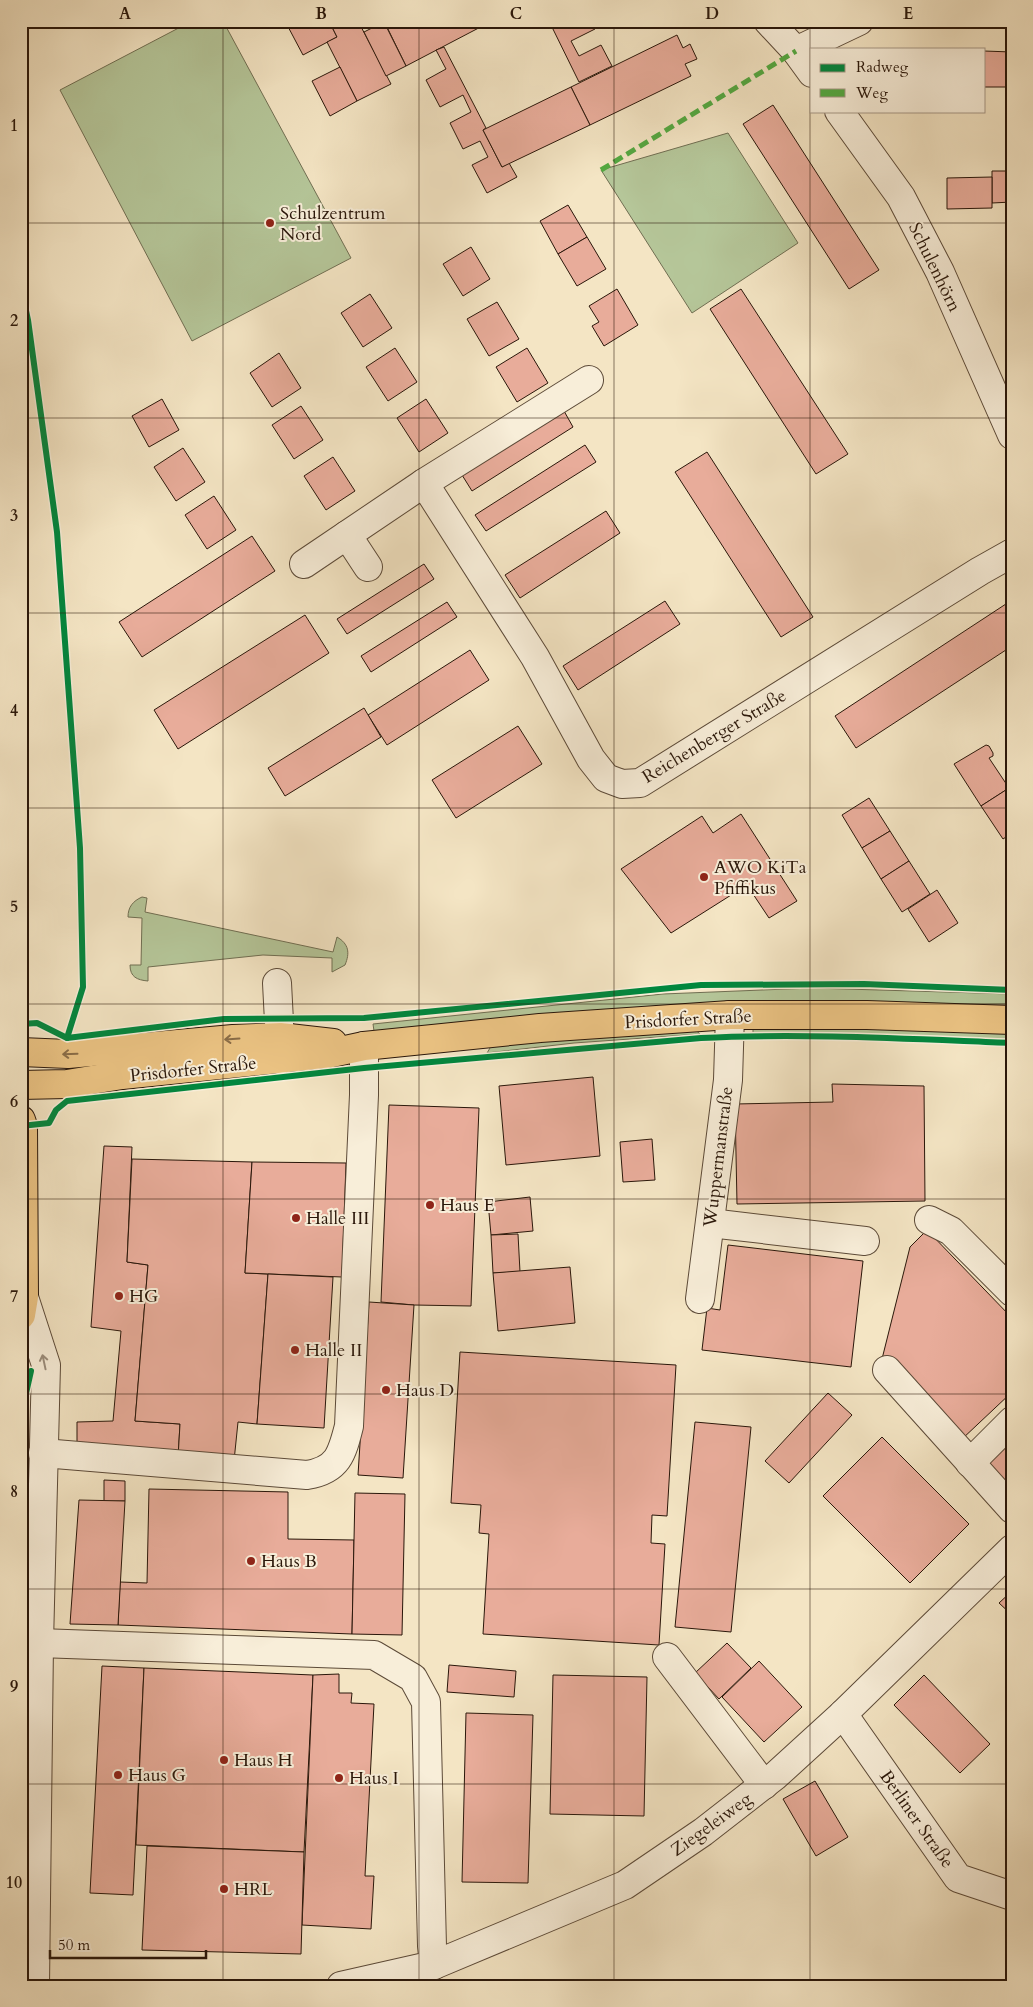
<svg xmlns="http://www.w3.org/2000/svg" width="1033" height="2007" viewBox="0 0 1033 2007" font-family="Cardo,serif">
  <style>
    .green { fill: #b5c699; stroke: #706e52 }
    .building { fill: #e8ac9a; stroke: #2a170a }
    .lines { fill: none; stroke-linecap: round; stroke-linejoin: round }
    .minor-casing { stroke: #5c4a38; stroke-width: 30 }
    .major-casing { stroke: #2a170a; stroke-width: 30 }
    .minor { stroke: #f8eed9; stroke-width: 28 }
    .major { stroke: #eac282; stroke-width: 28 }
    .quiet { stroke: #53a941; stroke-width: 5; stroke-dasharray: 10 5; stroke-linecap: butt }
    .cycleway-casing { stroke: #f8eed9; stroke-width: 9 }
    .cycleway { stroke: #00873e; stroke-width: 6 }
    .oneway { stroke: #8a6c46 }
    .oneway2 { stroke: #9b8d7c }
    .grid { fill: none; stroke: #2a170a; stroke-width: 1; stroke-opacity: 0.55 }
    .poi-dot { fill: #8f2418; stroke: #f8eed9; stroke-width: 2 }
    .labels { text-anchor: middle; stroke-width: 4; stroke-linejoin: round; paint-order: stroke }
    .poi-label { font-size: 18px; fill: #2a170a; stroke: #f8eed9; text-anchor: start }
    .street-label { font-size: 18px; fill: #2a170a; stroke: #f8eed9 }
    .neatline { fill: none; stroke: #2a170a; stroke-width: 2 }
    .grid-label { font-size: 16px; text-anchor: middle; font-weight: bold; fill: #2a170a }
  </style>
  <rect width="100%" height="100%" fill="#f4e5c4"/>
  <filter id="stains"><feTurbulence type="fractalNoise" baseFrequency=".004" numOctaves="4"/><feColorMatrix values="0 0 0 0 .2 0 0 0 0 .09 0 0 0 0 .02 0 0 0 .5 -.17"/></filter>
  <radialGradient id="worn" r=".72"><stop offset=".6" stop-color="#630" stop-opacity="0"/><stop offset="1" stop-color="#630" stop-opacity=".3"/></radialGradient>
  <g class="green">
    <polygon points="192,21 223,21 351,258 192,341 60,90"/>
    <polygon points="728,133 798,243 692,313 601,170"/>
    <path d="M142 897 147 898 145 912 333 952 337 937C349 944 350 953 345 965L332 972V958L263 955 148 967V981C137 980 130 977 130 965H141L142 918 128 917C128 907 133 901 142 897Z"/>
    <polygon points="812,988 1012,994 1012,1004 729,1005 374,1031 373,1024 663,994"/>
    <polygon points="761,1024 1012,1032 1012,1041 879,1035 753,1035 753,1029"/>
    <polygon points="692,1027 700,1034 574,1043 487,1053 493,1043"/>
  </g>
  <g class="building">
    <polygon points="285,21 329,21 337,37 303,55"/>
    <polygon points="329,21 358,21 391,84 357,101 327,42 337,37"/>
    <polygon points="384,21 492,21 406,66"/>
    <polygon points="549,21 591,21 595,29 571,41 579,56 601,45 612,66 579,82"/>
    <polygon points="384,22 406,66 386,76 364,32"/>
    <polygon points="677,35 683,48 690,44 697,59 685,64 691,76 590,125 571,87"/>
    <polygon points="444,47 486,128 483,130 502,167 509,163 517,177 487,193 472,165 488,157 480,141 463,149 450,123 471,112 463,95 440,107 426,80 446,69 436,50"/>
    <polygon points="984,51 1012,52 1012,87 984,87"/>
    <polygon points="340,67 357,101 330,116 312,81"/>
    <polygon points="571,87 590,125 502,167 483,130"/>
    <polygon points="773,105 879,270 849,289 743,124"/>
    <polygon points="992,171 1012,171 1012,202 992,203"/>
    <polygon points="992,177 992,208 947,209 947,178"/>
    <polygon points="568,205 587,237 558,254 540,221"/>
    <polygon points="587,237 606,269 577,286 558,254"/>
    <polygon points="471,247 490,279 463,296 443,264"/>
    <polygon points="617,289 638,325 604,346 592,326 599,322 589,306"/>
    <polygon points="741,289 848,454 816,474 710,309"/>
    <polygon points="370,294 392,328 363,347 341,313"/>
    <polygon points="497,302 519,339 489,356 467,319"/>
    <polygon points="395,348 417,382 388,401 366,367"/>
    <polygon points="527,348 548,383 517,402 496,367"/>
    <polygon points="279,353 301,388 272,407 250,373"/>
    <polygon points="162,399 179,430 149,447 132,416"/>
    <polygon points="426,399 448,433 419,452 397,418"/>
    <polygon points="301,406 323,440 294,459 272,425"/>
    <polygon points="564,411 573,427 472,491 462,475"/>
    <polygon points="585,445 596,462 486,531 475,515"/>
    <polygon points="183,448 205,482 176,501 154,467"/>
    <polygon points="707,452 813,617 781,637 675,472"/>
    <polygon points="333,457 355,491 326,510 304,476"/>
    <polygon points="214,496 236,530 207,549 185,515"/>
    <polygon points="606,511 620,533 520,598 505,575"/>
    <polygon points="252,536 275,571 142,657 119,622"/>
    <polygon points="424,564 434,579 347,634 337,619"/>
    <polygon points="1012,600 1012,646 856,748 835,716"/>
    <polygon points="665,601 680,624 578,690 563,666"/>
    <polygon points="447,602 457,617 371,672 361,656"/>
    <polygon points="305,615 329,653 178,749 154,710"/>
    <polygon points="470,650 489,680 387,745 368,715"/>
    <polygon points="364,708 381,737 285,796 268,768"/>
    <polygon points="518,726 542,764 456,818 432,780"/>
    <polygon points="986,745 989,746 993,753 993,756 989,758 1009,788 981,806 954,764"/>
    <polygon points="1009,788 1012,793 1012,833 1003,839 981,806"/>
    <polygon points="869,798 890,831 862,848 842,815"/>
    <polygon points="741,814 797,901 769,918 747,885 671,933 621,869 702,816 713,833"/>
    <polygon points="890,831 909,861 881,879 862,848"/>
    <polygon points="909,861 930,894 902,912 881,879"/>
    <polygon points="937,890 958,923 929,942 908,909"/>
    <polygon points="593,1077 600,1156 506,1165 499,1086"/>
    <polygon points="832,1084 924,1086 925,1201 737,1204 735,1104 833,1102"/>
    <polygon points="389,1105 479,1108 471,1306 414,1305 381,1302"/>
    <polygon points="652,1139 655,1180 623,1182 620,1142"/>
    <polygon points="104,1146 132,1147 127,1262 148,1265 135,1421 180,1424 178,1458 77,1447 77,1422 113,1421 121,1331 91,1327"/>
    <polygon points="132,1159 252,1162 245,1273 268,1274 257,1424 238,1422 234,1461 178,1458 180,1424 135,1421 148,1265 127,1262"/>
    <polygon points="252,1162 346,1163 342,1277 245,1273"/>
    <polygon points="530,1197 533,1231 491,1235 488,1202"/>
    <polygon points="927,1230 1012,1318 1012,1392 961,1440 882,1359 910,1247"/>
    <polygon points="518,1234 520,1272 493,1273 491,1235"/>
    <polygon points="728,1245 863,1261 851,1367 702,1350 707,1308 720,1310"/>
    <polygon points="570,1267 575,1323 498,1331 493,1273"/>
    <polygon points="268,1274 333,1277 324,1428 257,1424"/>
    <polygon points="369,1302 414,1305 403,1478 358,1475"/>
    <polygon points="460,1352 676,1365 667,1516 652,1515 651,1543 665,1544 659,1645 483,1634 489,1534 479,1533 481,1505 451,1503"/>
    <polygon points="828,1393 852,1415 789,1483 765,1461"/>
    <polygon points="695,1422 751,1427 731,1632 675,1627"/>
    <polygon points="1012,1431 1012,1486 1006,1492 978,1464"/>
    <polygon points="882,1437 969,1524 910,1583 823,1496"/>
    <polygon points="104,1480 125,1481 125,1501 104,1501"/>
    <polygon points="149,1489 288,1492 288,1539 354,1540 352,1634 118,1625 120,1582 147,1583"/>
    <polygon points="355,1493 405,1494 402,1635 352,1634"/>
    <polygon points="79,1500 125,1501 118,1625 70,1624"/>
    <polygon points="1012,1591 1012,1615 999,1603"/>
    <polygon points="727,1643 751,1668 719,1699 695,1673"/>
    <polygon points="759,1661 802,1707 764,1742 722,1697"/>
    <polygon points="449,1665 516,1671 514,1697 447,1692"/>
    <polygon points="102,1666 144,1668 133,1895 90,1893"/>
    <polygon points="144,1668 313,1675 304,1852 136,1845"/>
    <polygon points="339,1674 339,1693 352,1693 351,1703 374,1704 365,1876 374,1876 371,1929 302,1925 313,1675"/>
    <polygon points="553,1675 647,1677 644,1816 550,1814"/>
    <polygon points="924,1675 990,1744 960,1773 894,1705"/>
    <polygon points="466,1713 533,1715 528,1883 462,1882"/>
    <polygon points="815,1781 848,1837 816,1856 783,1799"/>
    <polygon points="147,1846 304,1852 301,1954 142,1950"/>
  </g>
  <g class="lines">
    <defs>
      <g id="minor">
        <polyline points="768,21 796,51 812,73"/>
        <polyline points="796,51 859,21"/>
        <polyline points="839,111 901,197 940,272 1012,435"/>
        <polyline points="424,483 589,380"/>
        <polyline points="347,535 368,567"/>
        <polyline points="304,564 424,483 535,657 591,759 606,778 622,784 640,783 980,571 1012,553"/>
        <polyline points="277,983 281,1060"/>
        <polyline points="929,1220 951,1231 1012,1292"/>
        <polyline points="710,1223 865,1241"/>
        <polyline points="24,1297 46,1365 39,1643 35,1986"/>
        <polyline points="700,1299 728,1080 730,1015"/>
        <polyline points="887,1370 1012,1509"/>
        <path d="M43 1453 307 1475C338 1470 342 1454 349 1426L364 1095V1046"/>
        <polyline points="970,1463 1012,1421"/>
        <polyline points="39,1643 374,1655 413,1678 426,1702 432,1946 434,1965"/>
        <polyline points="667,1657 764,1785"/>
        <polyline points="843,1714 958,1878 1012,1896"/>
        <polyline points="341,1986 434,1965 625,1885 703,1832 775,1776 843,1714 1012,1549"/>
      </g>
      <g id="major">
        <polyline points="21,1052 68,1054 233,1039 280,1037 333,1043"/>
        <polyline points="21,1085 67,1084 122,1075 327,1054 364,1046 540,1028 730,1015 867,1015 1012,1020"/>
        <polyline points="21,1120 23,1126 24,1297 21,1315"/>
      </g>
    </defs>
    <use href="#minor" class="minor-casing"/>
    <use href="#major" class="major-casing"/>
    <use href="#minor" class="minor"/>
    <use href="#major" class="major"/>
    <polyline class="quiet" points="601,170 796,51"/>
    <defs>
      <g id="cycleway">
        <polyline points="21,287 28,320 57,532 80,848 83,987 67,1038"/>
        <polyline points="21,1024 37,1023 67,1038 224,1019 364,1018 701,985 864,984 1012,990"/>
        <path d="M21 1126 49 1123 56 1110 67 1101 364 1068 701 1038C804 1033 908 1039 1012 1043"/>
        <polyline points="21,1451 22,1411 31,1371"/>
      </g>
    </defs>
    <use href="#cycleway" class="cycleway-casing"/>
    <use href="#cycleway" class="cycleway"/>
  </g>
  <defs><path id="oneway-shaft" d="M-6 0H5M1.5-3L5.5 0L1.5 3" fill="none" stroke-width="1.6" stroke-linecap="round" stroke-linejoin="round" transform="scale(1.25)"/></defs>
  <g class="oneway">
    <use href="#oneway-shaft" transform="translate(232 1039) rotate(176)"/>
    <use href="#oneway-shaft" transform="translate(70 1054) rotate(178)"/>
  </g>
  <use class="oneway2" href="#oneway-shaft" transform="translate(44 1362) rotate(-102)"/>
  <path class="grid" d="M223 21V1986M419 21V1986M614 21V1986M810 21V1986M21 223H1012M21 418H1012M21 613H1012M21 808H1012M21 1004H1012M21 1199H1012M21 1394H1012M21 1589H1012M21 1784H1012"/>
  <g class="poi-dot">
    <circle cx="270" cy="223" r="5"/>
    <circle cx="704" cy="877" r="5"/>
    <circle cx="430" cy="1205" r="5"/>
    <circle cx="296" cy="1218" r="5"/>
    <circle cx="119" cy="1296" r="5"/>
    <circle cx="295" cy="1350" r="5"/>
    <circle cx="386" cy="1390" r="5"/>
    <circle cx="251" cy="1561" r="5"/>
    <circle cx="224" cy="1760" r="5"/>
    <circle cx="118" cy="1775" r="5"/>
    <circle cx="339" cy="1778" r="5"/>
    <circle cx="224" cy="1889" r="5"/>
  </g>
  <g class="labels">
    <g class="poi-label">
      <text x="280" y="219">Schulzentrum<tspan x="280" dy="21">Nord</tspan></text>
      <text x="714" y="873">AWO KiTa<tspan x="714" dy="21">Pfiffikus</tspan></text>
      <text x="440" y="1211">Haus E</text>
      <text x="306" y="1224">Halle III</text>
      <text x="129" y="1302">HG</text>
      <text x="305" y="1356">Halle II</text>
      <text x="396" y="1396">Haus D</text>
      <text x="261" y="1567">Haus B</text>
      <text x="234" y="1766">Haus H</text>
      <text x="128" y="1781">Haus G</text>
      <text x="349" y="1784">Haus I</text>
      <text x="234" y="1895">HRL</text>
    </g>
    <g class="street-label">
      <text transform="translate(935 267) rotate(64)" y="6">Schulenhörn</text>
      <text transform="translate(714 736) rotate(-31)" y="6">Reichenberger Straße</text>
      <text transform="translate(688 1019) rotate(-3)" y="6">Prisdorfer Straße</text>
      <text transform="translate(193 1069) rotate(-6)" y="6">Prisdorfer Straße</text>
      <text transform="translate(718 1157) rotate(-83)" y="6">Wuppermanstraße</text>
      <text transform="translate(917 1819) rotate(55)" y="6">Berliner Straße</text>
      <text transform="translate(711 1824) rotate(-36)" y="6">Ziegeleiweg</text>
    </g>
  </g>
  <rect width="1033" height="2007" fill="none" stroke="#f4e5c4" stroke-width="55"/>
  <rect x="810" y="48" width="175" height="65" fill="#f8eed9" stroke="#a69886"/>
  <rect x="820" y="64" width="25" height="8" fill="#00873e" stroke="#a69886"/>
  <text x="856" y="72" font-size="15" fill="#2a170a">Radweg</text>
  <rect x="820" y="89" width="25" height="8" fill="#53a941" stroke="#a69886"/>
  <text x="856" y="98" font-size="15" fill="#2a170a">Weg</text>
  <path d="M50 1950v8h156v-8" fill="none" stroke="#2a170a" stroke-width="2.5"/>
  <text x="58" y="1950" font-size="15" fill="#2a170a" stroke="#f8eed9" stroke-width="4" paint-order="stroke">50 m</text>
  <rect x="28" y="28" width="978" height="1952" class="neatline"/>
  <g class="grid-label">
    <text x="125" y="19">A</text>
    <text x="321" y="19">B</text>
    <text x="516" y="19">C</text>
    <text x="712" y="19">D</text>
    <text x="908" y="19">E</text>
    <text x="14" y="131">1</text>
    <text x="14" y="326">2</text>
    <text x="14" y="521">3</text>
    <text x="14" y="716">4</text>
    <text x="14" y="912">5</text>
    <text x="14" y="1107">6</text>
    <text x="14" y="1302">7</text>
    <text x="14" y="1497">8</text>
    <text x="14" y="1692">9</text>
    <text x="14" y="1888">10</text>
  </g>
  <rect width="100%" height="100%" filter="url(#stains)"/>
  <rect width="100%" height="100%" fill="url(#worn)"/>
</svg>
